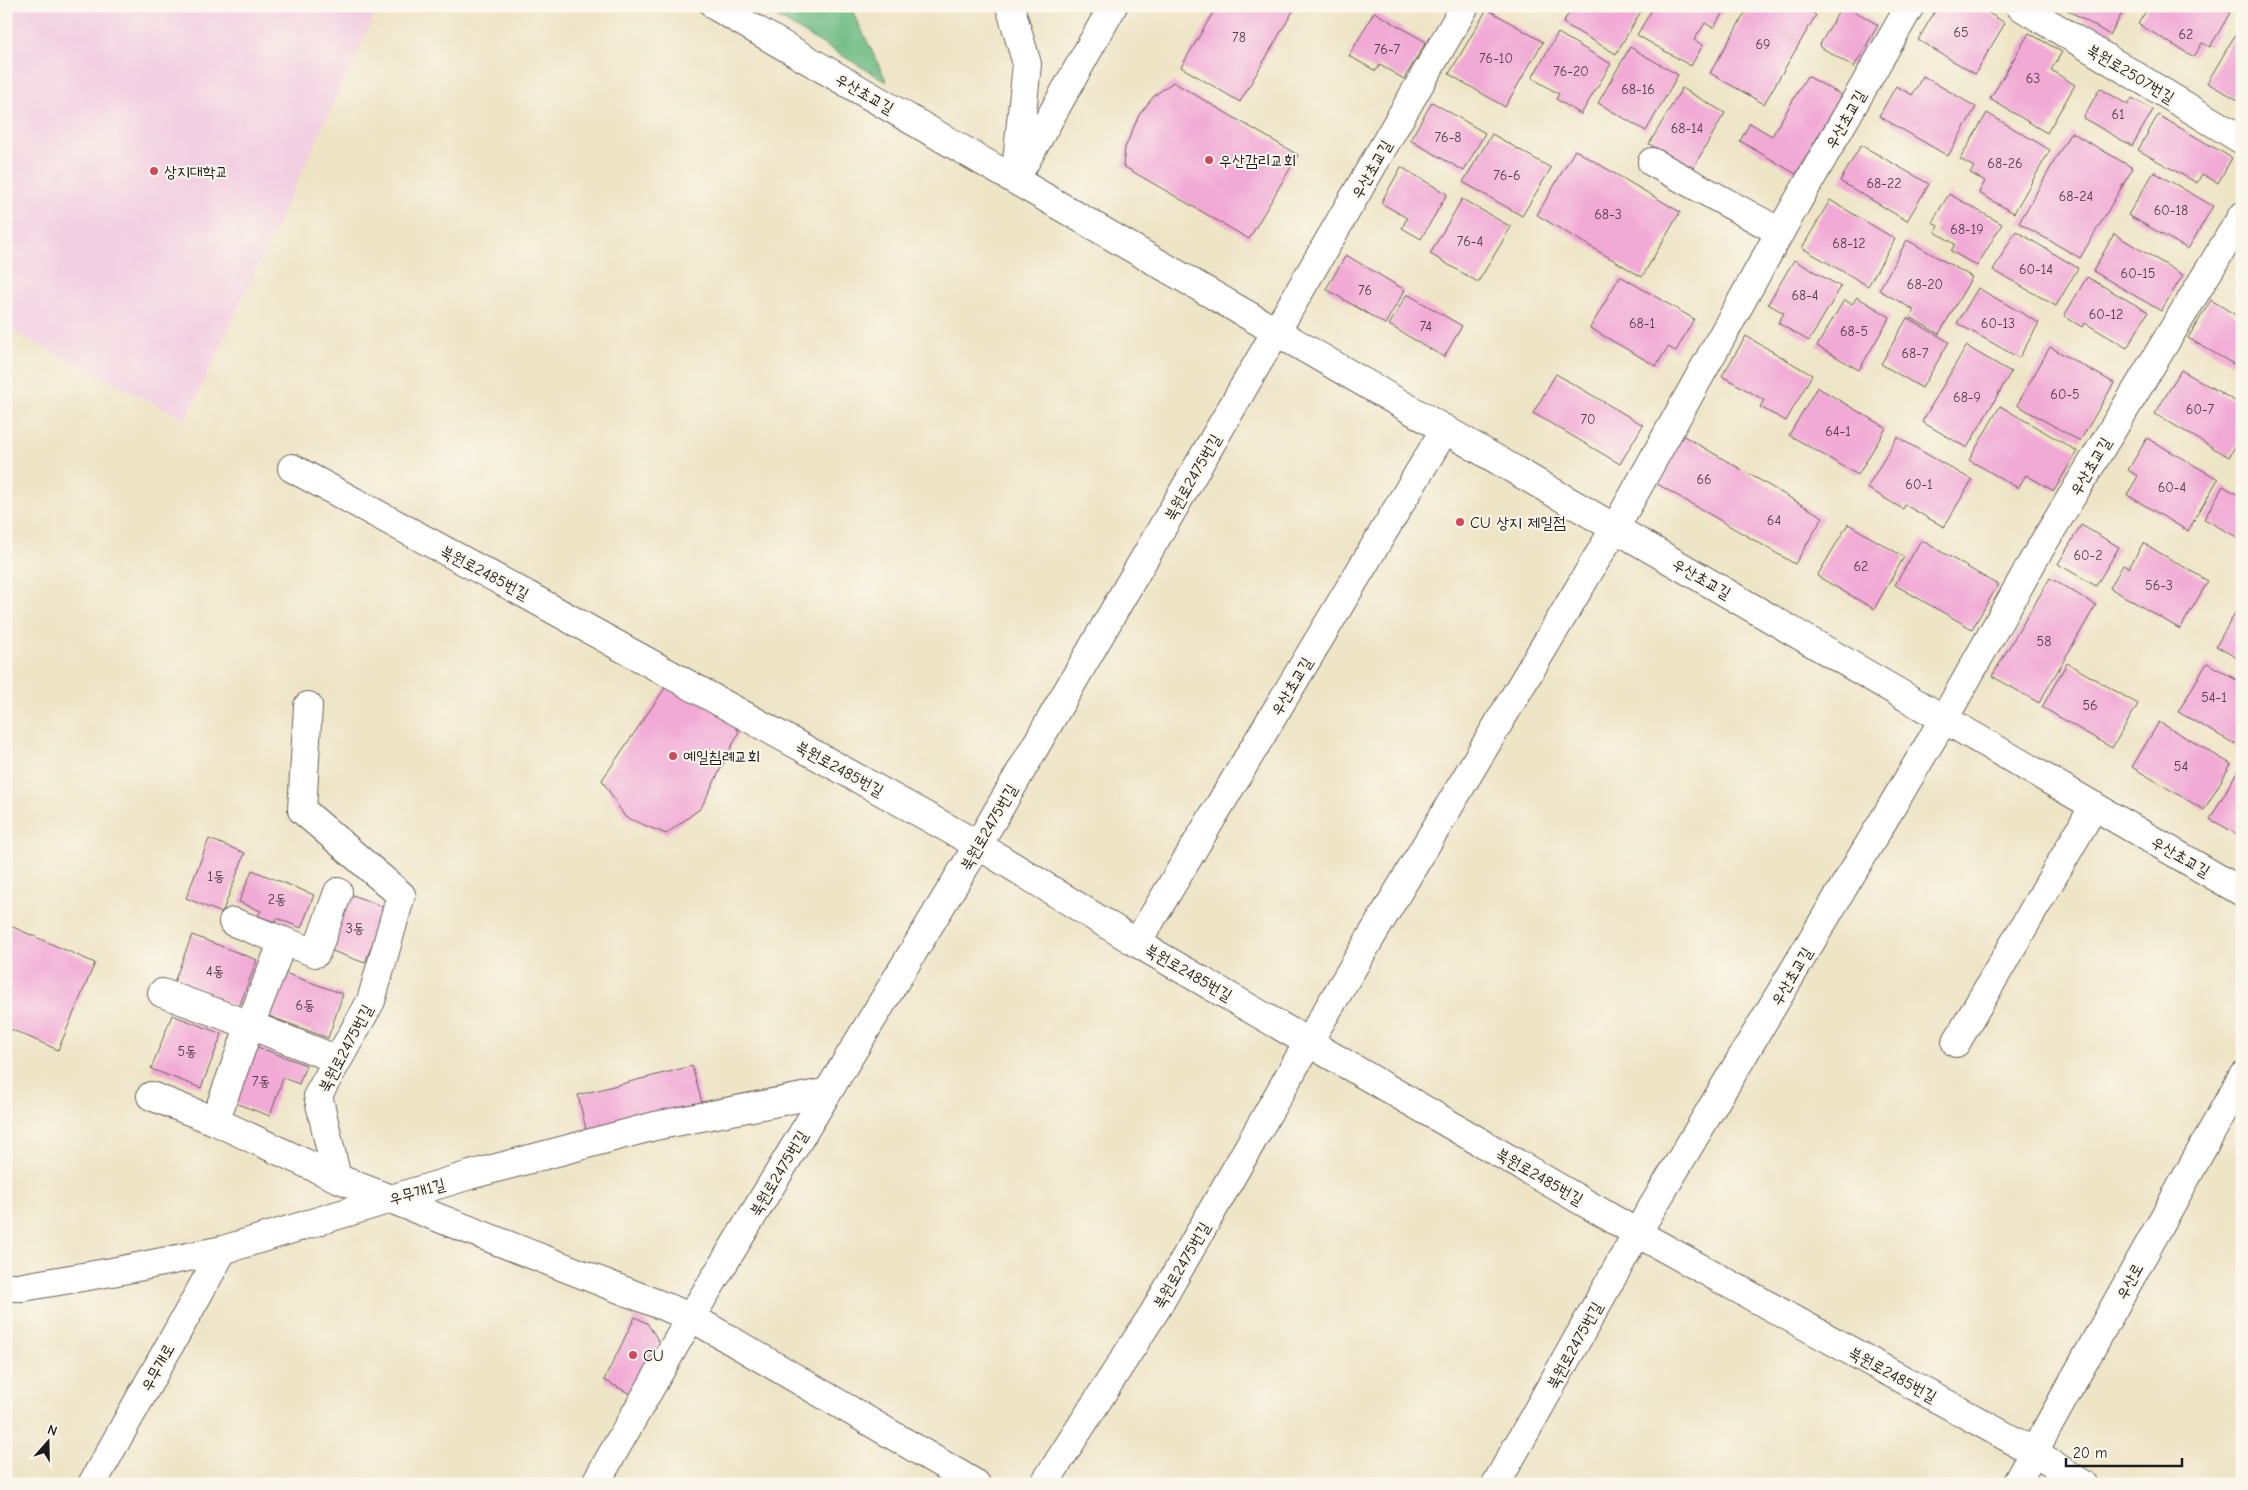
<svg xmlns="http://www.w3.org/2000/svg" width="2248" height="1490" viewBox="0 0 2248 1490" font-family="'Comic Neue','Poor Story',sans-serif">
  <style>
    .built { fill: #f2cfe1 }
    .forest { fill: #6fbc85; stroke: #466c50 }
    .building { fill: #f1a9d5 }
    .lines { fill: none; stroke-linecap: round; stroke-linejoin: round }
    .minor-casing { stroke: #666258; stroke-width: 30 }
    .minor { stroke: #fff; stroke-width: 28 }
    .poi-dot { fill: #d1495b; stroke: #fbf7ec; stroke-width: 2 }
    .labels { text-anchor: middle; stroke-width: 4; stroke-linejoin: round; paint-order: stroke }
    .number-label { font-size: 14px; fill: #513f4a }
    .street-label { font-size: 16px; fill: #1c1c1c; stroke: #fbf7ec }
    .poi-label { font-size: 16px; fill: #1c1c1c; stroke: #fbf7ec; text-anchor: start }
  </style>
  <rect width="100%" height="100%" fill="#fbf7ec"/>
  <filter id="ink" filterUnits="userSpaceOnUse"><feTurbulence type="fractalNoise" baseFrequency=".02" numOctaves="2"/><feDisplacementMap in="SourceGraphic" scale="10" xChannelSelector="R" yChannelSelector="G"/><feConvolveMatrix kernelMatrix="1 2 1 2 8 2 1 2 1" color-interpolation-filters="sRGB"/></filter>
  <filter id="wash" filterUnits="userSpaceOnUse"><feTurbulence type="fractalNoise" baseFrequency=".0096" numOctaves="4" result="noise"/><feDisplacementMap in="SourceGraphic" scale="20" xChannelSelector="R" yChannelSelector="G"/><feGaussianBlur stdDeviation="1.12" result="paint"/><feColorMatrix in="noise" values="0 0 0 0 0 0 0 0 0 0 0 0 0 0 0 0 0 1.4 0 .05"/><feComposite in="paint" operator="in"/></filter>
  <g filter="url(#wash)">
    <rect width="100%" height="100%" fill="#eee4c6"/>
    <polygon class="built" points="6,6 373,6 375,14 186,420 6,328"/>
    <polygon class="forest" points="758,6 850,6 887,82"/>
    <g id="blocks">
      <g class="building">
        <polygon points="1217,6 1296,6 1240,102 1181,67"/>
        <polygon points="1573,6 1644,6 1616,54 1563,23"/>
        <polygon points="1654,6 1726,6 1714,28 1705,23 1694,40 1703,45 1691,66 1637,35"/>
        <polygon points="1749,6 1800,6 1816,15 1764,104 1710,73"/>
        <polygon points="1842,6 1846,6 1878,25 1854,67 1819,46"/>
        <polygon points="1938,6 1977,6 2005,23 1975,74 1918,40"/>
        <polygon points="2061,6 2126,6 2110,35"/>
        <polygon points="2149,6 2218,6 2230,13 2210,47 2202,43 2194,57 2138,24"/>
        <polygon points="1487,9 1543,42 1505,107 1449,74"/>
        <polygon points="1374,12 1426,42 1404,79 1380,65 1376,71 1349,56"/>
        <polygon points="2238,30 2242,32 2242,102 2207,83"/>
        <polygon points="1558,33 1611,64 1581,114 1556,99 1559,94 1532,78"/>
        <polygon points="2029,33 2062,52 2051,70 2075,85 2047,133 1990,99"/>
        <polygon points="1630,47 1678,75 1646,131 1598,103"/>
        <polygon points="1807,76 1842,95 1796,174 1740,141 1750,123 1772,136"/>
        <polygon points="1923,76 1976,107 1948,156 1879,116 1896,86 1912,95"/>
        <polygon points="1173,82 1298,155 1249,239 1123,166 1125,148 1139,115 1154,96"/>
        <polygon points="1682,88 1725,113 1693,168 1649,144"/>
        <polygon points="2100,88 2128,105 2132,98 2153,110 2132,146 2083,118"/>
        <polygon points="1432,102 1485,133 1464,171 1410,140"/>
        <polygon points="1987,113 2050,150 2014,213 1979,193 1985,181 1970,173 1974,167 1960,159"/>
        <polygon points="2158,115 2232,158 2218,183 2202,174 2197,183 2138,150"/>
        <polygon points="2071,132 2133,168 2080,258 2019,223"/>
        <polygon points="1492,134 1551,168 1522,216 1463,182"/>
        <polygon points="1861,145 1929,184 1907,221 1840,181"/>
        <polygon points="1575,150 1680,212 1642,277 1537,215"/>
        <polygon points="1401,167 1447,194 1421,239 1402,228 1407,218 1381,203"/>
        <polygon points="2154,172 2213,206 2188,249 2128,215"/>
        <polygon points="1949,194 2002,224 1977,266 1951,251 1955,244 1935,232 1938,226 1932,222"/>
        <polygon points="1462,199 1511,227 1478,282 1430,254"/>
        <polygon points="1830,200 1895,239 1868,286 1802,248"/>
        <polygon points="2016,231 2078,268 2056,306 1993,270"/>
        <polygon points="2114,234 2183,275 2161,311 2093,271"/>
        <polygon points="1907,240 1972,277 1939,334 1910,317 1914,310 1879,290"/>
        <polygon points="1346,255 1405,290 1385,324 1326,289"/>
        <polygon points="1794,260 1841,287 1809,341 1778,323 1784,313 1768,304"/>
        <polygon points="1620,276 1694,319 1676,351 1668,347 1656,366 1590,328"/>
        <polygon points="2087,277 2148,312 2127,348 2085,323 2082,327 2064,316"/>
        <polygon points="1978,288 2039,323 2019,358 1957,323"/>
        <polygon points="1407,294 1462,326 1444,357 1389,325"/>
        <polygon points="1857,297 1890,317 1859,370 1817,346 1844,300 1852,304"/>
        <polygon points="2211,300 2242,319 2242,369 2188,338"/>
        <polygon points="1907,318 1949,342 1922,388 1881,364"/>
        <polygon points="1746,336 1812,375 1786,421 1760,407 1764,400 1722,376"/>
        <polygon points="1966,346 2011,372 1967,448 1922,422"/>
        <polygon points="2050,347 2114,383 2080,441 2017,405"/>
        <polygon points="2181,370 2242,405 2242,435 2229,457 2155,414"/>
        <polygon points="1556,374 1643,425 1620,464 1533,413"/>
        <polygon points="1817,387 1886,428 1858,475 1789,435"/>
        <polygon points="2000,406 2077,451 2054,491 2026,475 2018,488 1969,460"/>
        <polygon points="1682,435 1823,517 1795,564 1654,482"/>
        <polygon points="1897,437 1972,480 1944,527 1905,505 1903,509 1867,488"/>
        <polygon points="2147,438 2218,479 2188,531 2127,495 2138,476 2128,470"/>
        <polygon points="2223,486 2242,497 2242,540 2204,519"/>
        <polygon points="1848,524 1904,557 1874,609 1817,576"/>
        <polygon points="2081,525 2119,547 2096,586 2058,564"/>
        <polygon points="1921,540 1998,585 1972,629 1895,585"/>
        <polygon points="2143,543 2208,581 2180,629 2110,588 2123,565 2129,568"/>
        <polygon points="2050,578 2096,605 2039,703 1992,676"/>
        <polygon points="2242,601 2242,661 2216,646"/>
        <polygon points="2067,663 2138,704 2112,748 2042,707"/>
        <polygon points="2207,663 2242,683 2242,748 2178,712"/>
        <polygon points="665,688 713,698 739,732 701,808 666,834 625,817 602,780"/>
        <polygon points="2159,722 2231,764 2204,810 2132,767"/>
        <polygon points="2238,770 2242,772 2242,837 2210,819"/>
        <polygon points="209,839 245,853 222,913 186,898"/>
        <polygon points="252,870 314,895 301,928 277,918 275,922 258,916 261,911 239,902"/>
        <polygon points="345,892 386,908 365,963 324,948"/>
        <polygon points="6,924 95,963 58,1050 6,1027"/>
        <polygon points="192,935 257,960 239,1007 174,982"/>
        <polygon points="282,972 343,994 328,1038 266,1015"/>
        <polygon points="172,1015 222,1034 201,1088 151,1069"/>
        <polygon points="252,1045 306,1065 299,1084 283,1078 270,1116 232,1102"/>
        <polygon points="692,1066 704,1110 588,1138 578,1095"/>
        <polygon points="635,1317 647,1323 660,1343 634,1396 604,1380"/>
      </g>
    </g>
  </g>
  <g filter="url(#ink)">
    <use href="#blocks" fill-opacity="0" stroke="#666258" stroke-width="1"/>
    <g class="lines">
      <defs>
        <g id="minor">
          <polyline points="715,6 2242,892"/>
          <polyline points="1010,6 1027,64 1016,171"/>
          <polyline points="2020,6 2242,140"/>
          <polyline points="1652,162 1780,232"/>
          <polyline points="1015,180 1113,6"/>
          <polyline points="292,468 527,595 978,845 1137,943 1637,1233 2034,1452 2083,1484"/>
          <polyline points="308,706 302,810 401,895 371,1001 318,1095 337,1178 691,1317 976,1484"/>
          <polyline points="233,922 283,941 250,1025 323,1054"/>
          <polyline points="283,941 316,953 338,892"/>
          <polyline points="1137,943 1445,429"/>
          <polyline points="162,993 250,1025 215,1121"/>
          <polyline points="1956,1043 2094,806"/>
          <polyline points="151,1096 215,1121 337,1178"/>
          <polyline points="6,1287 23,1287 112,1272 223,1250 470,1175 655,1126 828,1092"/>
          <polyline points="92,1484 223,1250"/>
          <polyline points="595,1484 691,1317 978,845 1465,6"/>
          <polyline points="1044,1484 1155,1311 1309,1041 1615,528 1780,232 1910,6"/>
          <polyline points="1496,1484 1637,1233 1944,719 2038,552 2242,216"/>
          <polyline points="2016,1484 2242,1077"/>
        </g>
      </defs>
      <use href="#minor" class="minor-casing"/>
      <use href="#minor" class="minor"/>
    </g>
  </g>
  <g class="poi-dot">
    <circle cx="1209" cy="160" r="5"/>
    <circle cx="154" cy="171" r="5"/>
    <circle cx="1460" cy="522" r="5"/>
    <circle cx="673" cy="756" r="5"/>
    <circle cx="633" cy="1355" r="5"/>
  </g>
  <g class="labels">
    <g class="number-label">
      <text x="1961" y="37">65</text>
      <text x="2186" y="39">62</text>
      <text x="1239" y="42">78</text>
      <text x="1763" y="49">69</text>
      <text x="1387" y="54">76-7</text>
      <text x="1496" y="63">76-10</text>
      <text x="1571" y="76">76-20</text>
      <text x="2033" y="83">63</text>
      <text x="1638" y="94">68-16</text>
      <text x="2118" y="119">61</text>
      <text x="1687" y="133">68-14</text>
      <text x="1448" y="142">76-8</text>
      <text x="2005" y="168">68-26</text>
      <text x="1507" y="180">76-6</text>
      <text x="1884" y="188">68-22</text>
      <text x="2076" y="201">68-24</text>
      <text x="2171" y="215">60-18</text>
      <text x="1608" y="219">68-3</text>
      <text x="1967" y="234">68-19</text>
      <text x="1470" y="246">76-4</text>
      <text x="1849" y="248">68-12</text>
      <text x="2036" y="274">60-14</text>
      <text x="2138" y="278">60-15</text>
      <text x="1925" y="289">68-20</text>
      <text x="1365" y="295">76</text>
      <text x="1805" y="300">68-4</text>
      <text x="2106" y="319">60-12</text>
      <text x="1642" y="328">68-1</text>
      <text x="1998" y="328">60-13</text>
      <text x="1426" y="331">74</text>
      <text x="1854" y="336">68-5</text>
      <text x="1915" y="358">68-7</text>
      <text x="2065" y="399">60-5</text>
      <text x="1967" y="402">68-9</text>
      <text x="2200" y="414">60-7</text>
      <text x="1588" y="424">70</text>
      <text x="1838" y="436">64-1</text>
      <text x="1704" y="484">66</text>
      <text x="1919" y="489">60-1</text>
      <text x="2172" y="492">60-4</text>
      <text x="1774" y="525">64</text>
      <text x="2088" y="560">60-2</text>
      <text x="1861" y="571">62</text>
      <text x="2159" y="590">56-3</text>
      <text x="2044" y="646">58</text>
      <text x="2214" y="702">54-1</text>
      <text x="2090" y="710">56</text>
      <text x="2181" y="771">54</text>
      <text x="216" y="881">1동</text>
      <text x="277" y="904">2동</text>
      <text x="355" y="933">3동</text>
      <text x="215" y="976">4동</text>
      <text x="305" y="1010">6동</text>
      <text x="187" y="1056">5동</text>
      <text x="261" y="1086">7동</text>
    </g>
    <g class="street-label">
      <text transform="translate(2131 73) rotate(31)" y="6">북원로2507번길</text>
      <text transform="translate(865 93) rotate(30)" y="6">우산초교길</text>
      <text transform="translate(1845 119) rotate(-60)" y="6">우산초교길</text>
      <text transform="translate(1371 169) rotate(-60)" y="6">우산초교길</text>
      <text transform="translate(2090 466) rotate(-59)" y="6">우산초교길</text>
      <text transform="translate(1192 477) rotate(-60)" y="6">북원로2475번길</text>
      <text transform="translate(485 572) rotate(28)" y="6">북원로2485번길</text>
      <text transform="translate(1702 578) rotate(30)" y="6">우산초교길</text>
      <text transform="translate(1291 686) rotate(-59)" y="6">우산초교길</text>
      <text transform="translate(840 768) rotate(29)" y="6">북원로2485번길</text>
      <text transform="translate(988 827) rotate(-60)" y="6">북원로2475번길</text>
      <text transform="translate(2181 856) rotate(30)" y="6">우산초교길</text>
      <text transform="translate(1189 972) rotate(30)" y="6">북원로2485번길</text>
      <text transform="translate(1791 976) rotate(-59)" y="6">우산초교길</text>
      <text transform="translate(345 1048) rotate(-62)" y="6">북원로2475번길</text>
      <text transform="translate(778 1173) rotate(-59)" y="6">북원로2475번길</text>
      <text transform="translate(1540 1176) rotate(30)" y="6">북원로2485번길</text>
      <text transform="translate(417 1191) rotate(-16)" y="6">우무개1길</text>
      <text transform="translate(1181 1265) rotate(-60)" y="6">북원로2475번길</text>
      <text transform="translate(2129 1281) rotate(-61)" y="6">우산로</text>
      <text transform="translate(1574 1345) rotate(-61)" y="6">북원로2475번길</text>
      <text transform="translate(157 1367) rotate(-61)" y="6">우무개로</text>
      <text transform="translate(1893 1374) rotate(29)" y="6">북원로2485번길</text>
    </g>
    <g class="poi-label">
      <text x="1219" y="166">우산감리교회</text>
      <text x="164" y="177">상지대학교</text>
      <text x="1470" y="528">CU 상지 제일점</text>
      <text x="683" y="762">예일침례교회</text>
      <text x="643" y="1361">CU</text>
    </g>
  </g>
  <rect width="2248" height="1490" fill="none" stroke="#fbf7ec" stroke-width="25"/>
  <g transform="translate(48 1442) rotate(20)" stroke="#fbf7ec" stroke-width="4" paint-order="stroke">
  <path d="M0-4L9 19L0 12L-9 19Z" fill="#1c1c1c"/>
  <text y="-8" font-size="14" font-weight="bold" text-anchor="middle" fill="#1c1c1c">N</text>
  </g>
  <path d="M2066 1458v8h116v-8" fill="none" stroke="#1c1c1c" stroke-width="2.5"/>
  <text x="2073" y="1458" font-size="15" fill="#1c1c1c" stroke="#fbf7ec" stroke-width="4" paint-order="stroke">20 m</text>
</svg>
